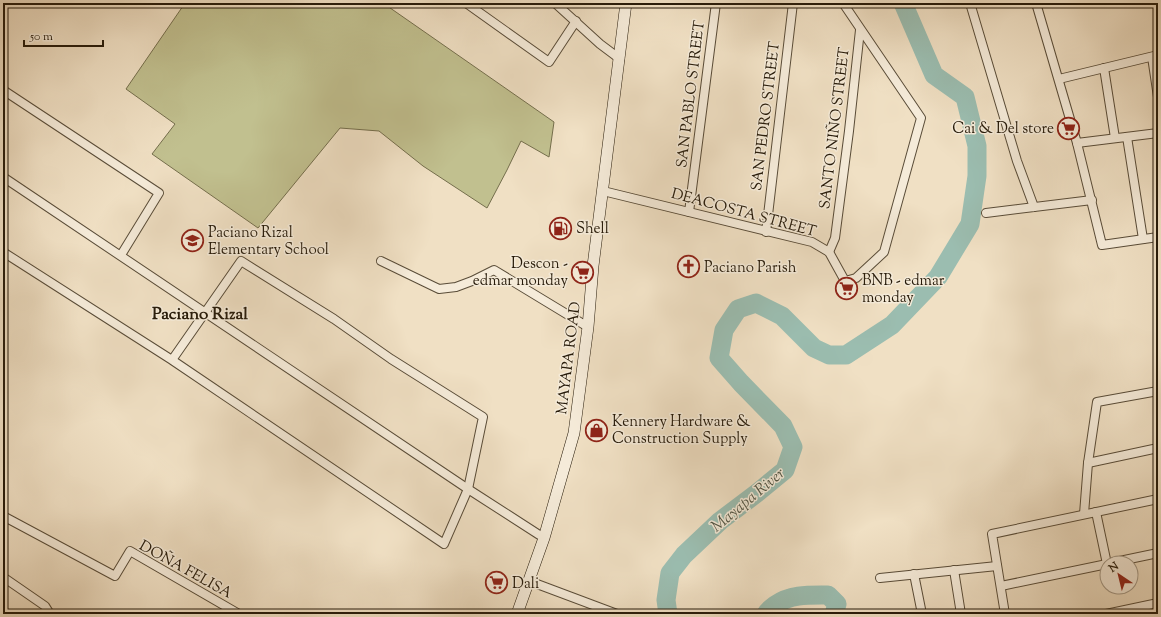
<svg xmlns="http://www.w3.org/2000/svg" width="1161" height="617" viewBox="0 0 1161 617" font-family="'Sorts Mill Goudy',serif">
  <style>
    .green { fill: #c1c08f; stroke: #746e4c }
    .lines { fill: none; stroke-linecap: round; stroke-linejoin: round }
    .river { stroke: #9bbdb0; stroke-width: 19 }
    .minor-casing { stroke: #594c38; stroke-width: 10 }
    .secondary-casing { stroke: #271b0a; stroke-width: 12 }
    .minor { stroke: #f5ebd9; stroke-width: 8 }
    .secondary { stroke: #f5ebd9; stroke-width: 11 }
    .labels { text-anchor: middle; stroke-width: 3; stroke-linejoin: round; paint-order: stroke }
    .street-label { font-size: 15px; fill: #271b0a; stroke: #f5ebd9 }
    .poi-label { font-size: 15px; fill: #271b0a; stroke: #f5ebd9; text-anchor: start }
    .water-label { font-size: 16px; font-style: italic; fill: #505444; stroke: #f5ebd9 }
    .quarter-label { font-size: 17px; font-weight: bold; fill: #271b0a; stroke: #f5ebd9 }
  </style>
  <rect width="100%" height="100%" fill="#f0e0c4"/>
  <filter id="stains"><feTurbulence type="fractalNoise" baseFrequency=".005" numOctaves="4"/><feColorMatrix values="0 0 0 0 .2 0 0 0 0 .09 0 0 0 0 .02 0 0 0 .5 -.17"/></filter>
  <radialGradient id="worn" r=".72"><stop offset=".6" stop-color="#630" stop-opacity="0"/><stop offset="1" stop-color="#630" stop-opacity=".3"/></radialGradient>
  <polygon class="green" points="178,3 383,3 554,122 549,157 521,141 507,170 487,208 423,166 379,131 340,128 258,228 152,154 175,124 126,89 183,6"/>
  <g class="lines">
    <g class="river">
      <polyline points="668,614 666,600 670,573 684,555 720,521 757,493 785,470 793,447 783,426 741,383 719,358 724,330 738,309 756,303 782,316 814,348 829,355 846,355 892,325 938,277 970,224 977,176 977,146 965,97 934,75 903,3"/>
      <path d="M766 614C768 610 771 608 775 605 791 594 809 595 828 595L837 604 834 614"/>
    </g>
    <defs>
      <g id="minor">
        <polyline points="466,3 549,62 576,21"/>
        <polyline points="555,3 600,44 620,59"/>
        <polyline points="970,3 1017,161 1034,207"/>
        <polyline points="1036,3 1077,143 1102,245 1158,237"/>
        <polyline points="1152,57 1158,97"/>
        <polyline points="1104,68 1115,138"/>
        <polyline points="1059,79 1158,55"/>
        <polyline points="3,90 159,193 121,255"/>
        <polyline points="1127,137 1143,239"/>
        <polyline points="1077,143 1158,133"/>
        <polyline points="3,177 468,489 544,538"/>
        <polyline points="603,191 812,242 829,252 845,281 856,278 884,252 921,118 843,3"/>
        <polyline points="689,212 716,3"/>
        <polyline points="986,213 1092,200"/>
        <polyline points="766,232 793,3"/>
        <polyline points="3,252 172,360 444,544 468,489 483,417 391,359 334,319 241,261 172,360"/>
        <polyline points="829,252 835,238 849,131 860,30"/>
        <polyline points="381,261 439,289 456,287 472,281 494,270 588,327"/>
        <polyline points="1088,463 1158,448"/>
        <polyline points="1096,512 1107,564"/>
        <polyline points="1084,514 1088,463 1097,402 1158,391"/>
        <polyline points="3,516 115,576 130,551 239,614"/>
        <polyline points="1110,563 1158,553"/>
        <polyline points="954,570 961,614"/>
        <polyline points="914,574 922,614"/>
        <polyline points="3,577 45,606 50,614"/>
        <polyline points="880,578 997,566"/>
        <polyline points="529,581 617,614"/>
        <polyline points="1001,586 1107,564"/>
        <polyline points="1005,614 992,534 1158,499"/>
        <polyline points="1106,614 1158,603"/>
      </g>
      <polyline id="secondary" points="517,614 544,538 574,433 588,327 593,266 626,3"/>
    </defs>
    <use href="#minor" class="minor-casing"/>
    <use href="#secondary" class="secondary-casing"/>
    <use href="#minor" class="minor"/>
    <use href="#secondary" class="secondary"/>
  </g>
  <defs>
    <symbol id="supermarket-ring" viewBox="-11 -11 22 22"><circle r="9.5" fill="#f5ebd9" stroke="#8f2418" stroke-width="1.5"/><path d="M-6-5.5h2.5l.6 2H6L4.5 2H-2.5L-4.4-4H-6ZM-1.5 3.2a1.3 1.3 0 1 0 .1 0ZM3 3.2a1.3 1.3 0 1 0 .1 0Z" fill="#8f2418"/></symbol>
    <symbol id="fuel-ring" viewBox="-11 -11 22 22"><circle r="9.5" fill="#f5ebd9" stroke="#8f2418" stroke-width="1.5"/><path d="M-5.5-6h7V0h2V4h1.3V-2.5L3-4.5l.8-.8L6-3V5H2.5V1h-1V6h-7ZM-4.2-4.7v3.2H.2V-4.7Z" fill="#8f2418"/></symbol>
    <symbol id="school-ring" viewBox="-11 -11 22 22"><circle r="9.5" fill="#f5ebd9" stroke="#8f2418" stroke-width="1.5"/><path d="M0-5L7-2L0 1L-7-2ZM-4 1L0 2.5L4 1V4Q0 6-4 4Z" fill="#8f2418"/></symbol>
    <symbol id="church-ring" viewBox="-11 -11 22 22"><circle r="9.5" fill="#f5ebd9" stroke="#8f2418" stroke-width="1.5"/><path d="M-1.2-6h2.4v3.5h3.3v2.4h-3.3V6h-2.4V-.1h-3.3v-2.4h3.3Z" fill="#8f2418"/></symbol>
    <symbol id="shop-ring" viewBox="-11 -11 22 22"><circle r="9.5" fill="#f5ebd9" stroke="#8f2418" stroke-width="1.5"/><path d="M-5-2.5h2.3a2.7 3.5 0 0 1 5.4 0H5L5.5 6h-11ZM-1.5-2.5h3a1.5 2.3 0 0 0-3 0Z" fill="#8f2418"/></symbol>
  </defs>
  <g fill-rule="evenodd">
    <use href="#supermarket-ring" x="1056" y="116" width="25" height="25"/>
    <use href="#fuel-ring" x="548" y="216" width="25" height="25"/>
    <use href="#school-ring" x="180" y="228" width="25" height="25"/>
    <use href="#church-ring" x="676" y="254" width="25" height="25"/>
    <use href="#supermarket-ring" x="570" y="260" width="25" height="25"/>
    <use href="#supermarket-ring" x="834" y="276" width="25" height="25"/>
    <use href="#shop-ring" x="584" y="418" width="25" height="25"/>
    <use href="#supermarket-ring" x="484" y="570" width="25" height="25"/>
  </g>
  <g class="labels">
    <g class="street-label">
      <text transform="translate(690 94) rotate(-83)" y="5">SAN PABLO STREET</text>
      <text transform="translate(765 116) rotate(-83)" y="5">SAN PEDRO STREET</text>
      <text transform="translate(834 128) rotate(-83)" y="5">SANTO NIÑO STREET</text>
      <text transform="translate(744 212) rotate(15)" y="5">DEACOSTA STREET</text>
      <text transform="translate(568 358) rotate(-83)" y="5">MAYAPA ROAD</text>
      <text transform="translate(186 569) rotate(29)" y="5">DOÑA FELISA</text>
    </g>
    <g class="poi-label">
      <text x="1054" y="133" text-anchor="end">Cai &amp; Del store</text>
      <text x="576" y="233">Shell</text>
      <text x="208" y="237">Paciano Rizal<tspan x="208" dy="17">Elementary School</tspan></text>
      <text x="568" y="268" text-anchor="end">Descon -<tspan x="568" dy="17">edmar monday</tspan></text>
      <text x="704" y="272">Paciano Parish</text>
      <text x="862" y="285">BNB - edmar<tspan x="862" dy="17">monday</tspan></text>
      <text x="612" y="426">Kennery Hardware &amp;<tspan x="612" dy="17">Construction Supply</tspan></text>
      <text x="512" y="588">Dali</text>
    </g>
    <g class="water-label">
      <text transform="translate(747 499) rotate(-40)" y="6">Mayapa River</text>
    </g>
    <g class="quarter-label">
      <text x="200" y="319">Paciano Rizal</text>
    </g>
  </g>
  <rect width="1161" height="617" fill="none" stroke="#f0e0c4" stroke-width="16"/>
  <rect x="4" y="4" width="1153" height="609" fill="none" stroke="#271b0a" stroke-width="2"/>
  <rect x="8" y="8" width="1145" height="601" fill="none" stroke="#271b0a"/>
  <g transform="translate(1119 575) rotate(325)"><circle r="19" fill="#f5ebd9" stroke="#a39886"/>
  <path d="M0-3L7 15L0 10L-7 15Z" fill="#8f2418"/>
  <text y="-6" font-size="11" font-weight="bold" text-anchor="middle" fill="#271b0a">N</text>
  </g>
  <path d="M24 40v6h79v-6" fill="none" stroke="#271b0a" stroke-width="2"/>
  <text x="30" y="40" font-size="12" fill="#271b0a" stroke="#f5ebd9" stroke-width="3" paint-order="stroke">50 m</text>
  <rect width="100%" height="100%" filter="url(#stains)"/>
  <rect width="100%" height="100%" fill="url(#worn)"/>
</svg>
